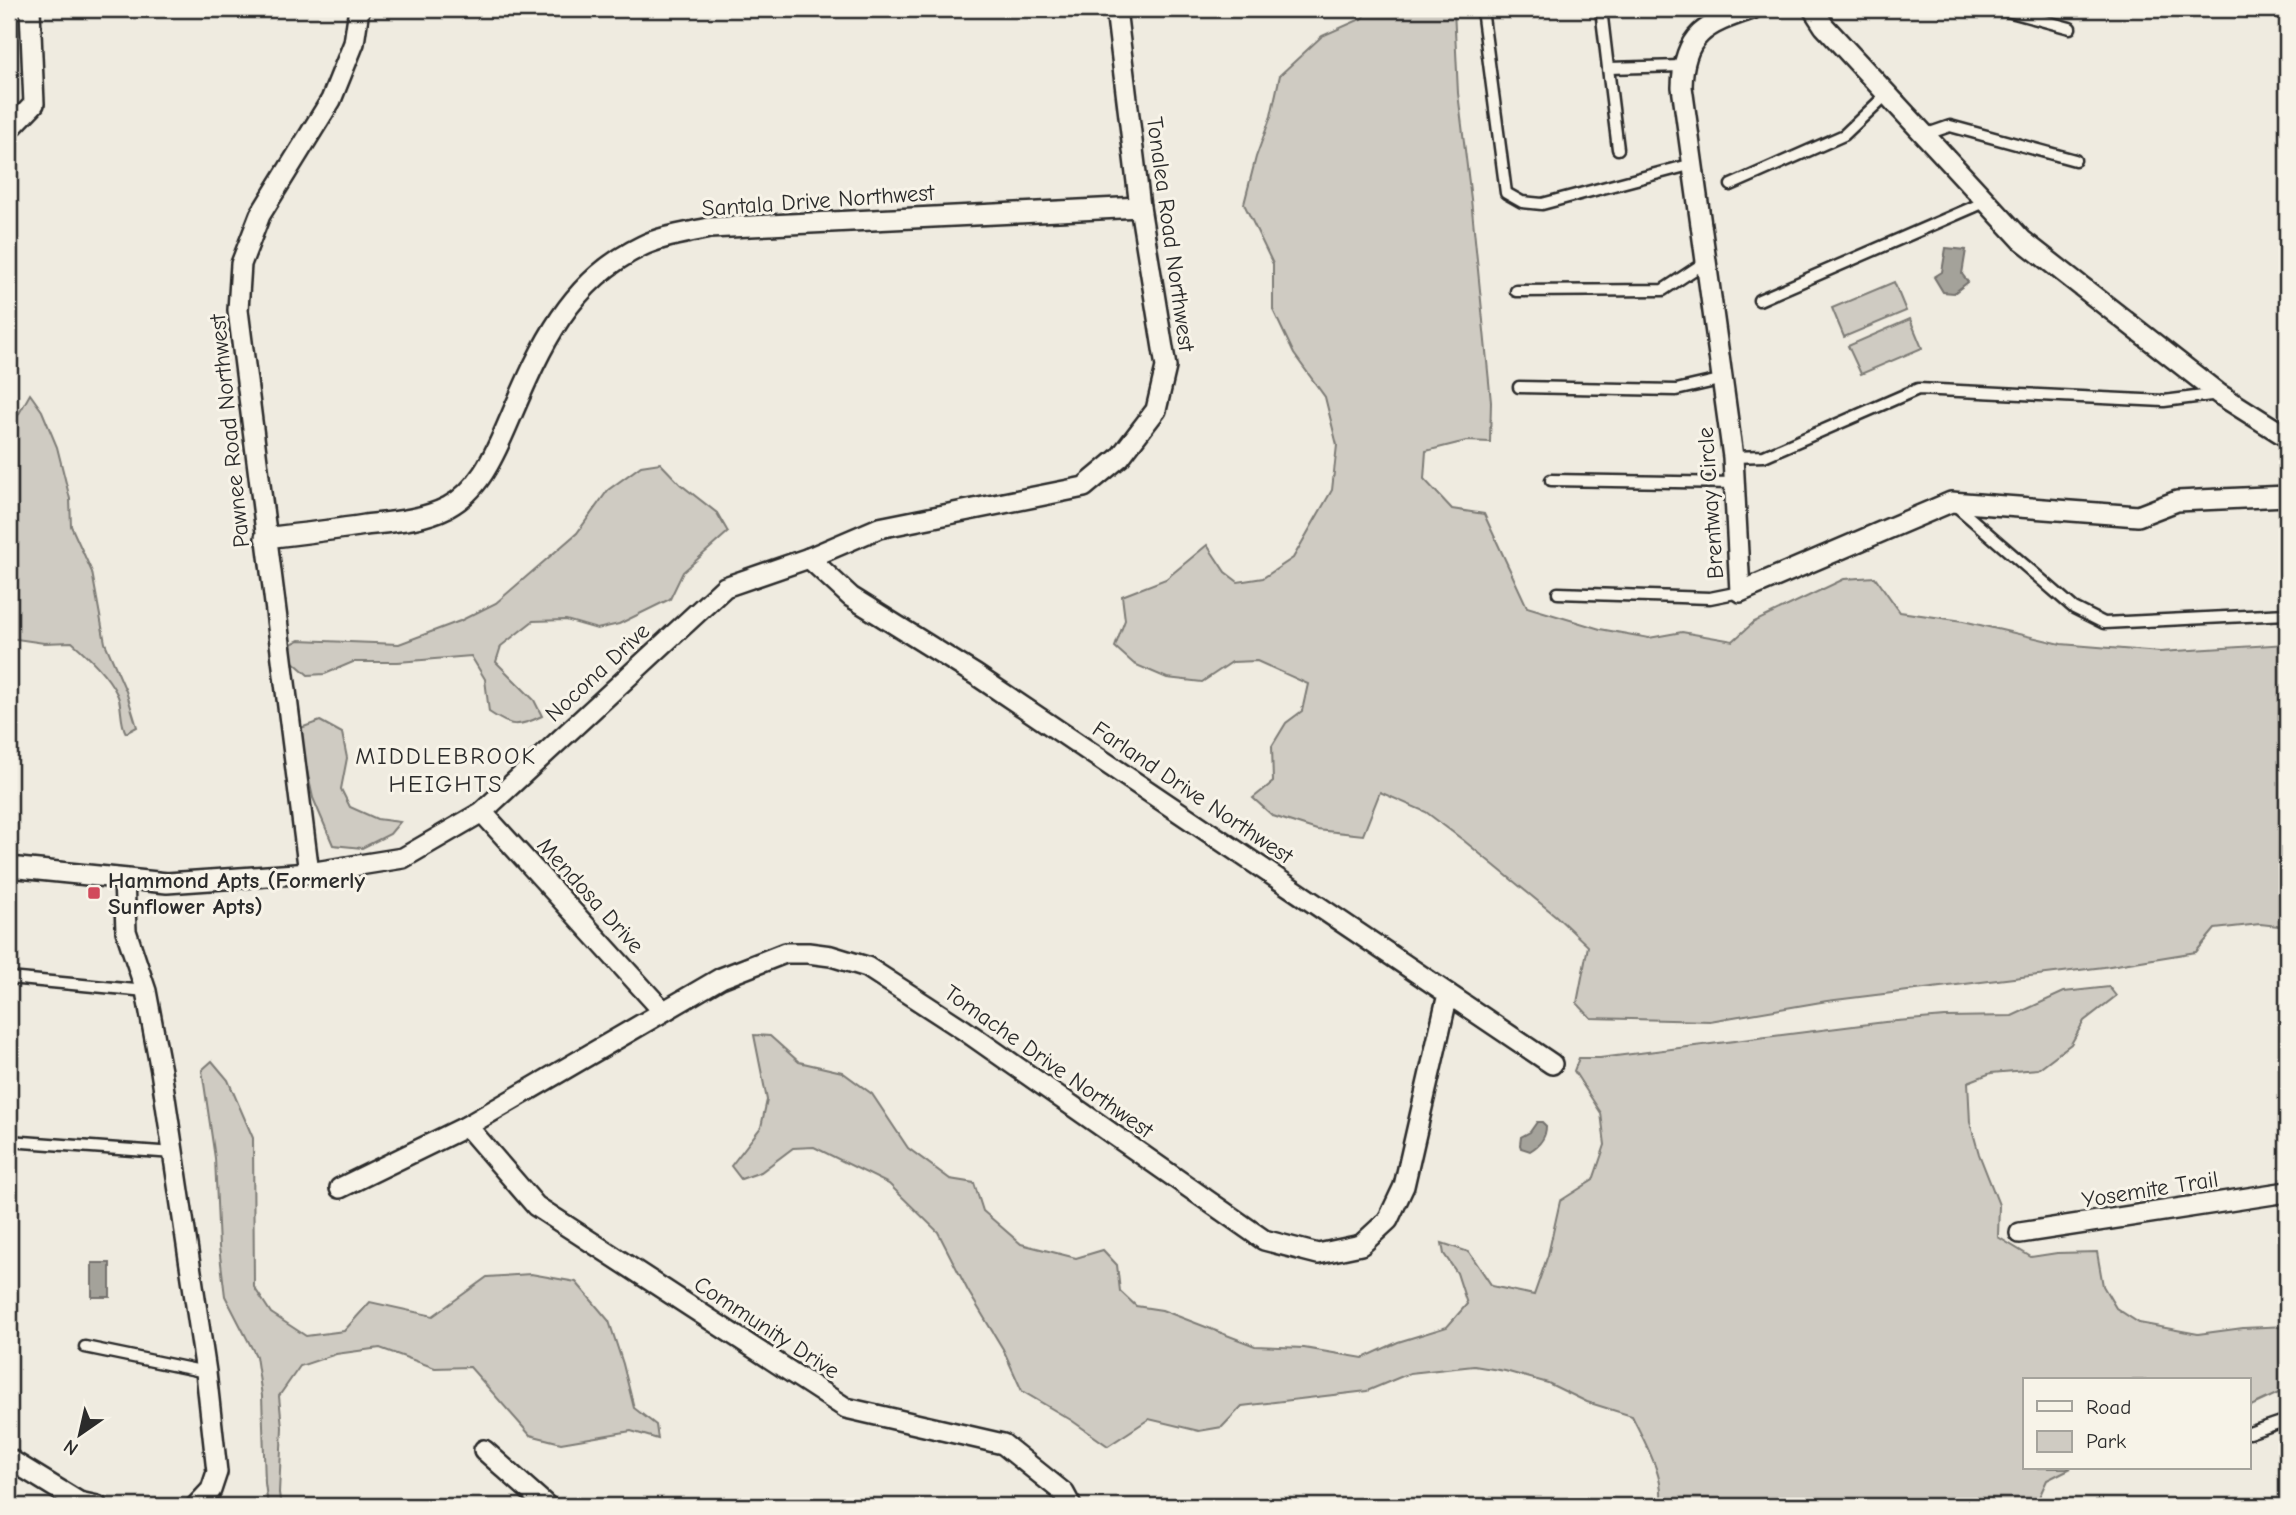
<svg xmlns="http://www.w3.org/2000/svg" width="2296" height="1515" viewBox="0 0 2296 1515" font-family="'Comic Neue',sans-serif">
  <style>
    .green { fill: #cfcbc2; stroke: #7d7b76; stroke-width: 2 }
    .water { fill: #a4a29a; stroke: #74726e; stroke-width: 2 }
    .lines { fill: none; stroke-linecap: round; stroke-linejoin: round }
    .lane-casing { stroke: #2b2b2b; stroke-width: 15 }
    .street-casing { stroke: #2b2b2b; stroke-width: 24 }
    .lane { stroke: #f7f3e8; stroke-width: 10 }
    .street { stroke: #f7f3e8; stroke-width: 19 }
    .poi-dot { fill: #d1495b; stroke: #f7f3e8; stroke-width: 2.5 }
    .labels { text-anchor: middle; stroke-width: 6; stroke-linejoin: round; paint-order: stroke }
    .street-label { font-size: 23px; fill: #2b2b2b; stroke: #f7f3e8 }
    .poi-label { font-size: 23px; font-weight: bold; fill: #2b2b2b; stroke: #f7f3e8; text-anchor: start }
    .neighbourhood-label { font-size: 24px; letter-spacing: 2px; fill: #2b2b2b; stroke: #f7f3e8 }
  </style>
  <rect width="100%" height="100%" fill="#efebe0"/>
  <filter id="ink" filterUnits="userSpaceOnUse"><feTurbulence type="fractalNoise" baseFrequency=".0143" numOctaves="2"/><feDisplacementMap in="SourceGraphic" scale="14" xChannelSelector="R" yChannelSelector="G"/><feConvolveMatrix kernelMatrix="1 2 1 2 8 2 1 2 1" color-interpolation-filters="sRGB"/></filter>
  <g filter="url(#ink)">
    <g class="green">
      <polygon points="1366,9 1454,9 1458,93 1471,199 1491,402 1490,442 1466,441 1426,451 1424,479 1452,509 1484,514 1527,607 1600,629 1649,638 1682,632 1733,641 1754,622 1844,579 1875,577 1900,612 1963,621 2061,644 2160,652 2287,644 2287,927 2260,924 2215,929 2196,952 2104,967 1827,1001 1710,1021 1591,1018 1577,1003 1588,946 1556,916 1463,840 1426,812 1380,792 1363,835 1317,830 1273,816 1253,798 1273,782 1272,746 1286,723 1302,711 1308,684 1257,661 1232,662 1202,682 1167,678 1134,664 1115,647 1125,620 1122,596 1166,579 1207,545 1225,572 1238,582 1263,578 1293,558 1332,490 1337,445 1325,397 1294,354 1273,310 1273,264 1244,204 1256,157 1271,116 1280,75 1322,36 1363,18"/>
      <polygon points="1894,282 1906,311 1844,337 1832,308"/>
      <polygon points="1910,319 1922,348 1861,374 1848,346"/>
      <path d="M30 394 42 411 57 447 70 499 71 526 92 572 105 643 126 691 137 727 126 733C119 721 123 706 117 694 107 674 89 657 72 642L44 643 9 638V426H12Z"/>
      <path d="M660 463 680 484 717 513 728 532 683 572 670 599 619 624 597 629 566 620 533 621 501 646 496 662 534 700 542 716C517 728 511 727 489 712L485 679 471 656 398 662H353L325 674 308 675 292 661 291 644 299 640 399 644 460 621 496 603 577 533 608 490 641 466Z"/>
      <polygon points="320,721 342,733 347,758 341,789 350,807 377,819 400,822 390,834 362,848 333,845 313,798 298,729"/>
      <path d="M2109 987 2116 996 2084 1021 2071 1044 2038 1069 1991 1073 1968 1082 1970 1122 1979 1154 1999 1205 1998 1237 2031 1257 2057 1253 2097 1252 2103 1286 2116 1308 2139 1323 2198 1334 2243 1328 2287 1326V1389L2249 1407V1380H2025V1468H2071L2047 1480 2035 1506H1660C1667 1480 1644 1441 1632 1416L1587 1402 1548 1383 1505 1371 1474 1366 1410 1373 1367 1391 1242 1406 1222 1427 1199 1431 1149 1419 1108 1446 1071 1420 1022 1391 1003 1349 968 1291 938 1232 889 1184 814 1147 793 1148 761 1172 741 1179 731 1166 761 1127 767 1100 754 1035 770 1036 799 1062 842 1072 872 1094 908 1148 950 1179 974 1183 983 1211 1021 1244 1076 1258 1103 1250 1117 1265 1120 1291 1136 1306 1162 1310 1255 1346 1304 1348 1363 1358 1398 1342 1447 1327 1467 1304 1457 1273 1444 1254 1442 1243 1469 1252 1492 1286 1534 1295 1548 1255 1560 1201 1593 1180 1605 1145 1601 1113 1574 1071 1579 1058H1600L1885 1022 1945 1017 2012 1016 2064 992Z"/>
      <polygon points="212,1061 228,1080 253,1138 254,1287 271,1313 306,1336 344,1331 370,1302 433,1316 487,1277 531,1274 576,1282 609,1321 623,1364 634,1408 656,1425 658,1439 631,1431 561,1443 530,1435 470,1367 435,1368 380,1348 336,1354 300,1366 279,1396 282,1427 279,1493 281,1506 268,1506 265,1483 262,1396 256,1356 225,1296 219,1247 215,1158 202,1070"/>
    </g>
    <g class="water">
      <polygon points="1946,248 1966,250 1962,274 1968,282 1954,293 1943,292 1934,277 1942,272"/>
      <path d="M1537 1122H1542L1546 1126C1546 1138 1540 1145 1530 1151L1521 1148 1520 1145 1521 1137 1530 1132Z"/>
      <rect x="92" y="1263" width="18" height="34"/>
    </g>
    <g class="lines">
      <defs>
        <g id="lane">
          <polyline points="1601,9 1608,68 1682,66"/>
          <polyline points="2000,9 2070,28"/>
          <polyline points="1483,17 1506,193 1522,202 1542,204 1693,164"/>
          <polyline points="1608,68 1618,149"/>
          <polyline points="1924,135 1950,126 2075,160"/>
          <polyline points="1731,185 1844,135 1887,94"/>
          <polyline points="1516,291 1663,290 1707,261"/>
          <polyline points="1759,300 1985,202"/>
          <polyline points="1519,387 1676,390 1724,379"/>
          <polyline points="1733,457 1764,456 1918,389 2164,401 2219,394"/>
          <polyline points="1551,480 1736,483"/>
          <polyline points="1954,504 2074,608 2104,623 2287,614"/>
          <polyline points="1558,593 1710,598 1740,592"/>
          <polyline points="9,978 146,991"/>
          <polyline points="9,1141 174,1153"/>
          <polyline points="85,1347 206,1372"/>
          <polyline points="2249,1433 2287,1420"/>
        </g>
        <g id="street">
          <path d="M1752 9C1706 24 1683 34 1682 87L1733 457 1740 592 1951 502 2138 516 2177 501 2287 496"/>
          <polyline points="1813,9 1824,26 2022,240 2219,394 2287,437"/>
          <polyline points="9,130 34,104 30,9"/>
          <path d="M265 538C299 534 332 530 365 525 392 522 423 520 448 507 478 491 493 458 506 428 538 354 565 283 642 246 662 236 687 233 709 228L1140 207"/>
          <polyline points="809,558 851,597 976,675 1552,1064"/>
          <polyline points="482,812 663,1011"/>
          <polyline points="9,867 167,883 309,873 403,858 482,812 725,587 809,558 879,528 1084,487 1120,457 1156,410 1166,367 1140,207 1116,9"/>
          <polyline points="309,873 238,310 241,264 260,215 331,100 354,43 359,9"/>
          <polyline points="124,879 126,931 146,991 161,1071 206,1372 217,1472 211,1490 196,1506"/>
          <polyline points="467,1126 536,1206 846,1408 1003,1444 1064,1493 1071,1506"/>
          <polyline points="340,1188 467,1126 721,978 785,953 808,953 831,956 867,967 964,1030 1264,1240 1318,1254 1361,1245 1388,1220 1404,1186 1448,994"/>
          <polyline points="2020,1233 2287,1192"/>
          <polyline points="484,1450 547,1506"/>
          <polyline points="9,1459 79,1502 97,1506"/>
        </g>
      </defs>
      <use href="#lane" class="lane-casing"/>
      <use href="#street" class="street-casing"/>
      <use href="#lane" class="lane"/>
      <use href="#street" class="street"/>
    </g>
  </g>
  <rect class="poi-dot" x="87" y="886" width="14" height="14" rx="3.5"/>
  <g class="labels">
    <g class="street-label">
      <text transform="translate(818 200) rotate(-4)" y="8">Santala Drive Northwest</text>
      <text transform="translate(1171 234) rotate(82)" y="8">Tonalea Road Northwest</text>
      <text transform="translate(229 431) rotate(-96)" y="8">Pawnee Road Northwest</text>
      <text transform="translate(1710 503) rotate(-94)" y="8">Brentway Circle</text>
      <text transform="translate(597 672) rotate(-43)" y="8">Nocona Drive</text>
      <text transform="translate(1193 792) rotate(34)" y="8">Farland Drive Northwest</text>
      <text transform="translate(591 895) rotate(48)" y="8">Mendosa Drive</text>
      <text transform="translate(1049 1061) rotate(35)" y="8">Tomache Drive Northwest</text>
      <text transform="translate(2150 1189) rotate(-9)" y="8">Yosemite Trail</text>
      <text transform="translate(767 1327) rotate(33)" y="8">Community Drive</text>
    </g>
    <g class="poi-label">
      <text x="108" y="888">Hammond Apts (Formerly<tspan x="108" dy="26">Sunflower Apts)</tspan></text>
    </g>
    <g class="neighbourhood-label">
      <text x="446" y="764">MIDDLEBROOK<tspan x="446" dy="28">HEIGHTS</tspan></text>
    </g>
  </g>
  <rect width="2296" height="1515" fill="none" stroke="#f7f3e8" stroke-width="35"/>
  <rect x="18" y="18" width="2261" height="1480" fill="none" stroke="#2b2b2b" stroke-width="2.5" filter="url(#ink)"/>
  <rect x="2023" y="1378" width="228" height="91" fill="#f7f3e8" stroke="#a5a39c" stroke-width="2"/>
  <rect x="2037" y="1401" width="35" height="10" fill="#f7f3e8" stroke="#a5a39c" stroke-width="2"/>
  <text x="2086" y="1414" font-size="21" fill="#2b2b2b">Road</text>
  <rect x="2037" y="1431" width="35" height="21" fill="#cfcbc2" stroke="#a5a39c" stroke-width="2"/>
  <text x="2086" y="1448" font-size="21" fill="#2b2b2b">Park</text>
  <g transform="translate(80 1434) rotate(214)" stroke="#f7f3e8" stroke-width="5" paint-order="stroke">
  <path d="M0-5L12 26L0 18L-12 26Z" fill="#2b2b2b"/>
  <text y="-10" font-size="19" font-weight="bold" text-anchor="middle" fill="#2b2b2b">N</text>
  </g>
</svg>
